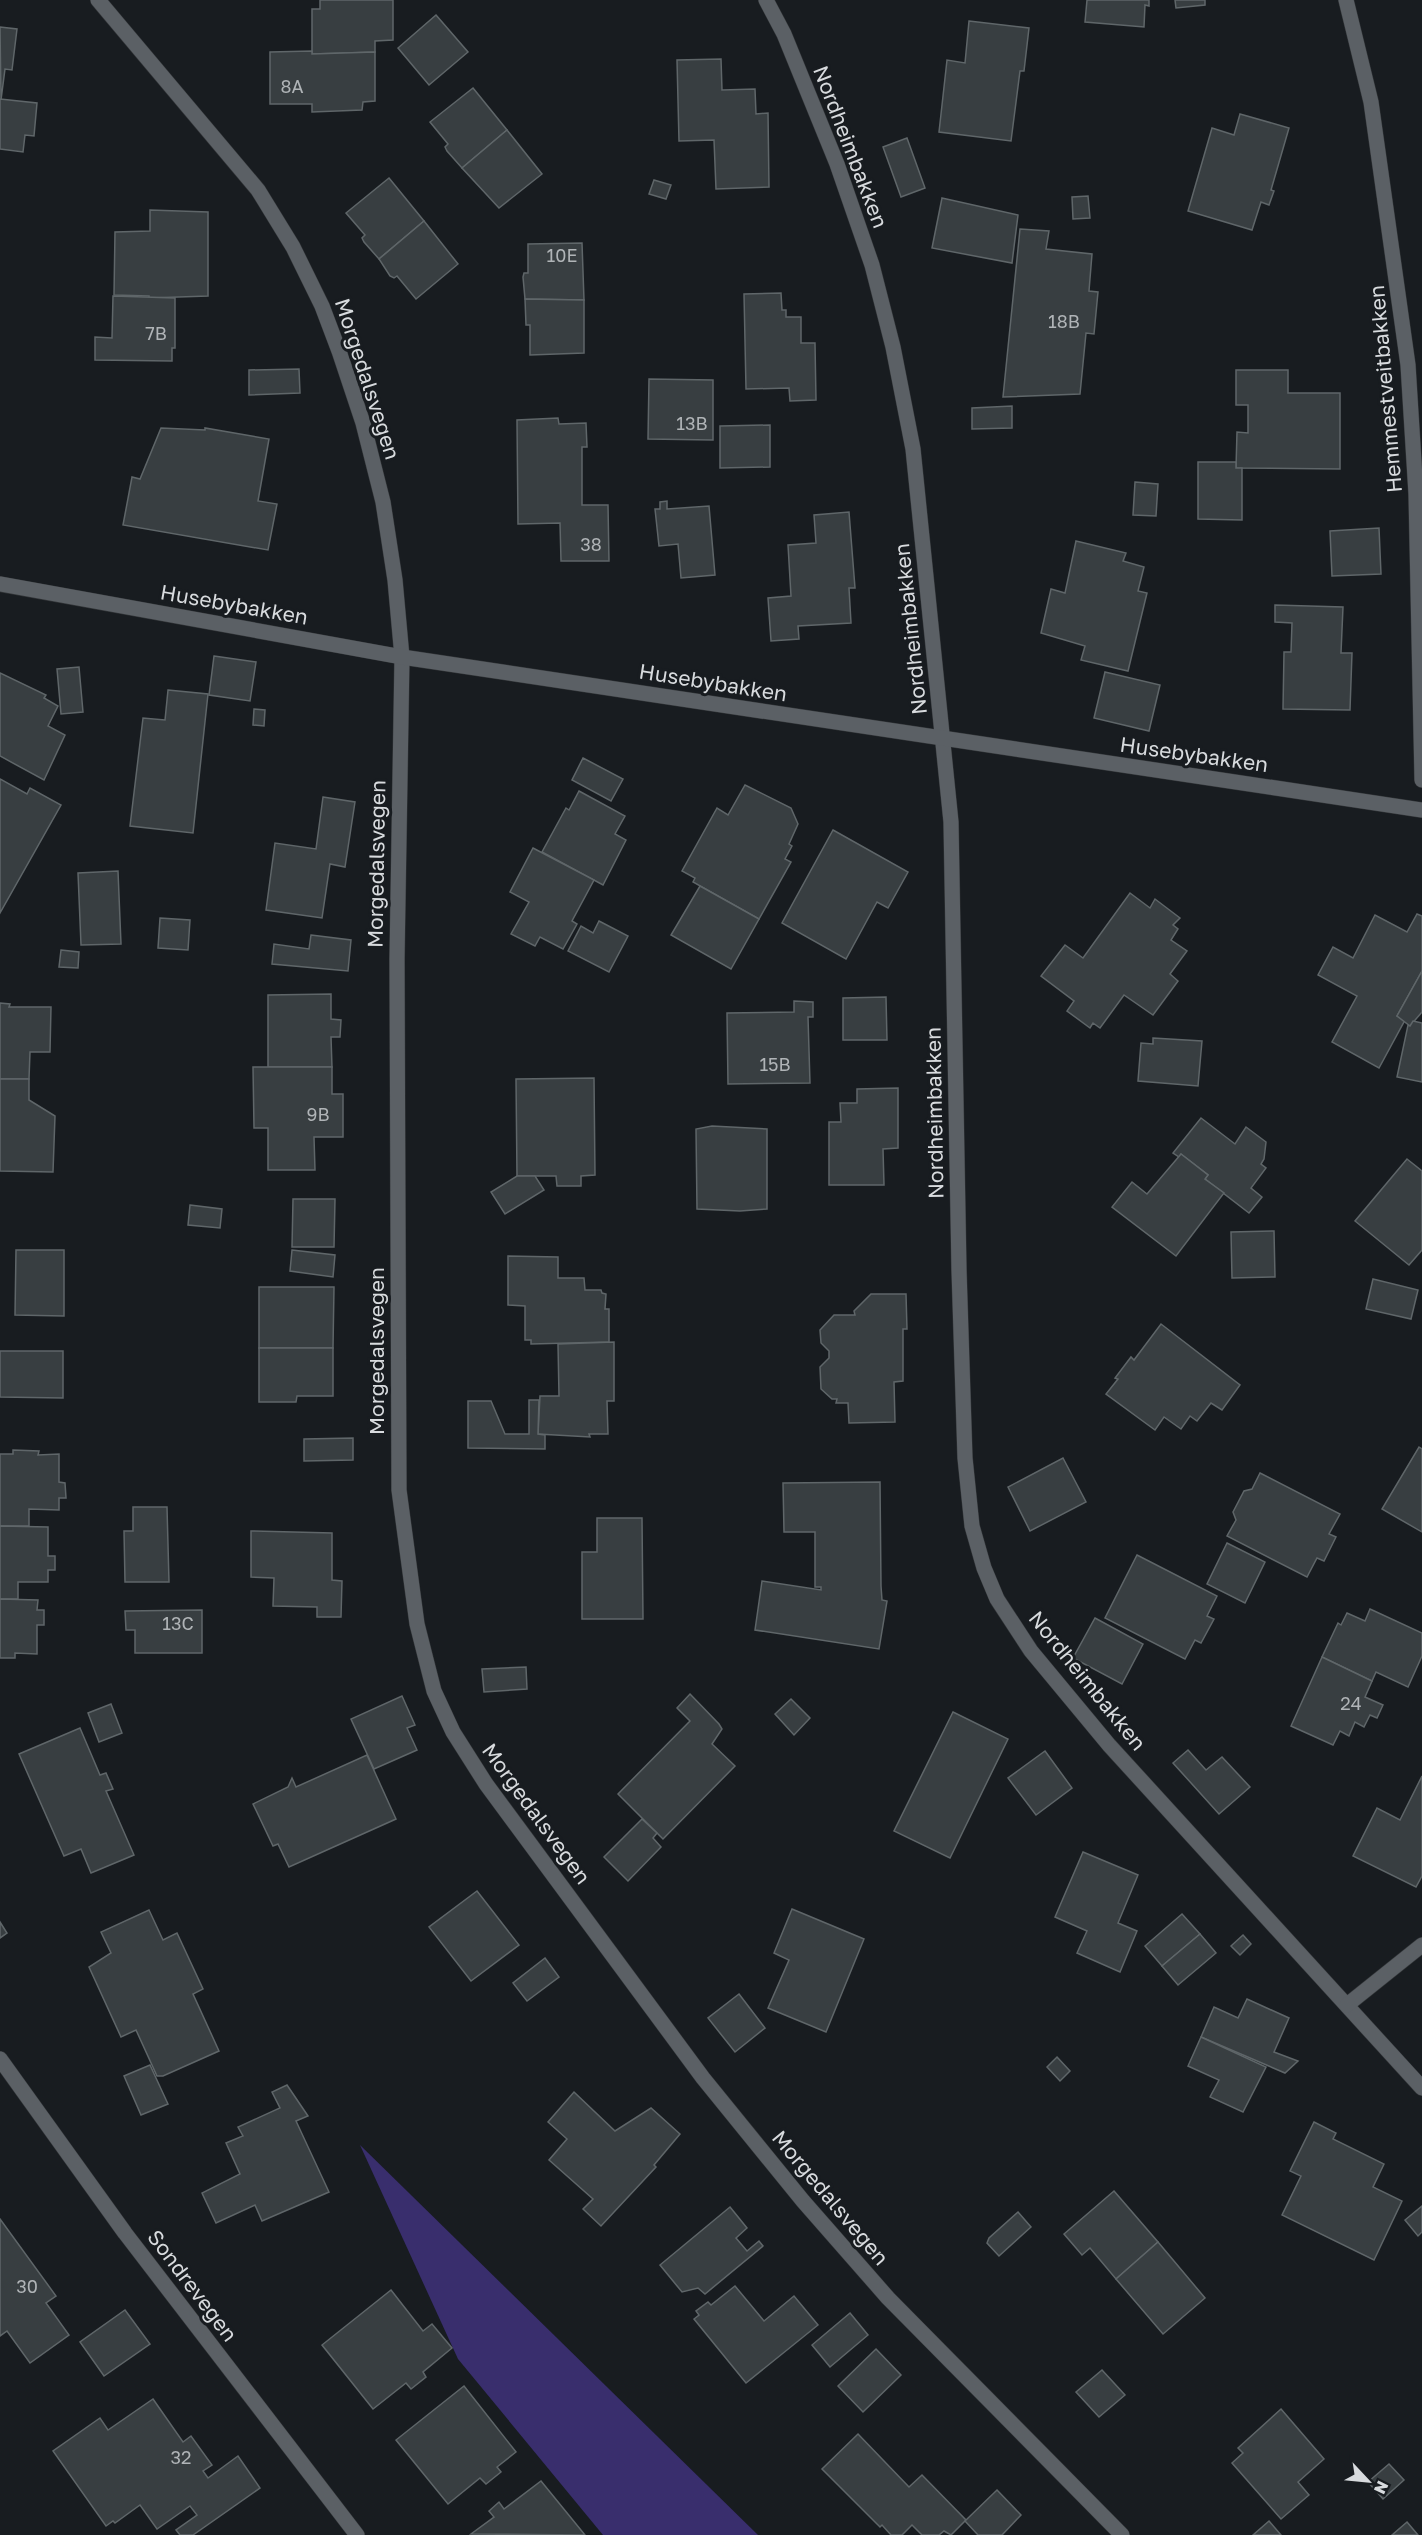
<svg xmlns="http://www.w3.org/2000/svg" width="1422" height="2535" viewBox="0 0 1422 2535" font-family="'Golos Text',sans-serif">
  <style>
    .green { fill: #392e6d }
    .building { fill: #383e41; stroke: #5f6669; stroke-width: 1.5 }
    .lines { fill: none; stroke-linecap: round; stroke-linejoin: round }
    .minor-casing { stroke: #333639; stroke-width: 16 }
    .minor { stroke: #5b6065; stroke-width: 15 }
    .labels { text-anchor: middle; stroke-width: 6; stroke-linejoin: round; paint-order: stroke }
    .number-label { font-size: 18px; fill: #b0b4b7 }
    .street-label { font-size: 21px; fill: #d8dbde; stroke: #181c20 }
  </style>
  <rect width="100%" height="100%" fill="#181c20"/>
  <polygon class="green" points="360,2145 758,2535 603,2535 458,2359"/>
  <g class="building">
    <polygon points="320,0 393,0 393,40 375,41 375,52 312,54 312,9 320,9"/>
    <polygon points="1087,0 1149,0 1149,6 1145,5 1144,27 1085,22"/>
    <polygon points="1175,0 1205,0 1205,5 1176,8"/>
    <polygon points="436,15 468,52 429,85 398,48"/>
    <polygon points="969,21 1029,28 1024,71 1020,71 1011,141 939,132 947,60 965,63"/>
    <polygon points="0,27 17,29 12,70 5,69 1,100"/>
    <polygon points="312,51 312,54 375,52 375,101 363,102 362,110 312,112 312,104 270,104 270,52"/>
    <polygon points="721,59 722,90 755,89 756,114 768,113 769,187 716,189 714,140 679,141 677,60"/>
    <polygon points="473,88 507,130 462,168 447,151 445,147 448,144 430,122"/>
    <polygon points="0,99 37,103 34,136 25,135 23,152 0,149"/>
    <polygon points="1240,114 1289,128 1271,190 1274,191 1269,205 1261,202 1252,230 1188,211 1212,128 1234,135"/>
    <polygon points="507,130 542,174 499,208 462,168"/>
    <polygon points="907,138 925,188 901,197 883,147"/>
    <polygon points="389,178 424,221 379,259 364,242 362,238 365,235 346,213"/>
    <polygon points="654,180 671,185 666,199 649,194"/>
    <polygon points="1088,196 1090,218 1073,219 1072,197"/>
    <polygon points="942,198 1018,215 1012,263 932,248"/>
    <polygon points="150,210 208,212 208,296 149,298 149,296 114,295 115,232 150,231"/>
    <polygon points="424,221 458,264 416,299 397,276 394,278 390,276 379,259"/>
    <polygon points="1020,229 1049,231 1046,249 1092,254 1089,291 1098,292 1094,334 1086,333 1080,394 1003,397"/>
    <polygon points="582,243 584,300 525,299 523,277 524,273 528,273 528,244"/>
    <polygon points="781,293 782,310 786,310 786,317 801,317 801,343 815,343 816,400 790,401 789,388 746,389 744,294"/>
    <polygon points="113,296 175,298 175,348 172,348 172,361 95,360 95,337 112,338"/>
    <polygon points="525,299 584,300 584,353 530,355 530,325 526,325"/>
    <polygon points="299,369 300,393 249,395 249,370"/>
    <polygon points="1236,370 1288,370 1288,393 1340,393 1340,469 1236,468 1237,432 1248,433 1248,405 1236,405"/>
    <polygon points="649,379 713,380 713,440 648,439"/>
    <polygon points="1012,406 1012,428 972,429 972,408"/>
    <polygon points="558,418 559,424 586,423 587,447 582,447 582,505 608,505 609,561 561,561 560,523 518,524 517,420"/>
    <polygon points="770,425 770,467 720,468 720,426"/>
    <polygon points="161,428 205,430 205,428 269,439 258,501 277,504 268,550 123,525 132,477 140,479"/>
    <polygon points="1198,462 1236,462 1236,468 1242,468 1242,520 1198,519"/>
    <polygon points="1135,482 1158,484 1156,516 1133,515"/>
    <polygon points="667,501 667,509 709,506 715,575 681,578 678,544 659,546 655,509 660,509 660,502"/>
    <polygon points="849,512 855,588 849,588 851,623 798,626 799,639 771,641 768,598 791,596 788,545 816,543 814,515"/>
    <polygon points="1379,528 1381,574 1332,576 1330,531"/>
    <polygon points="1076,541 1126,553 1123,561 1144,567 1138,591 1147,593 1128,671 1081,660 1085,646 1041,633 1051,589 1065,593"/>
    <polygon points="1275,605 1343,607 1341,653 1352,653 1350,710 1283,709 1284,652 1291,652 1292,623 1275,622"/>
    <polygon points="214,656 256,662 250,701 209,695"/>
    <polygon points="79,667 83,712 61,714 57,669"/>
    <polygon points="1105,672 1160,685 1149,731 1094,718"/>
    <polygon points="0,673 46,695 44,698 58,706 48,726 65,735 44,780 0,756"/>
    <polygon points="168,690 208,694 193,833 130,826 143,718 165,720"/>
    <polygon points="254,709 265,710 264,726 253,725"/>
    <polygon points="583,758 623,779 611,801 572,780"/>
    <polygon points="0,779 27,794 30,788 61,805 0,913"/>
    <polygon points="745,785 791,808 798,824 789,844 792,846 785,859 791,862 759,919 693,882 695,878 682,871 717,808 728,815"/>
    <polygon points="579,791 625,816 615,834 626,840 603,885 542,852 566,808 569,810"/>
    <polygon points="323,797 355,802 345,867 330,864 322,918 266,910 275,843 316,849"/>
    <polygon points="833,830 908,872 888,908 877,902 846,959 782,923"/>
    <polygon points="533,848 594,880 572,921 577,924 563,949 540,937 535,946 511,934 529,902 510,892"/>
    <polygon points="118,871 121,944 81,945 78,873"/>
    <polygon points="700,886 759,919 731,969 671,935"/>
    <polygon points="1130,893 1150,908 1155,899 1180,918 1173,925 1178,929 1171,940 1187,951 1170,974 1178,981 1153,1015 1124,995 1100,1028 1093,1023 1090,1028 1067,1011 1074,1001 1041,976 1065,945 1083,958"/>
    <polygon points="1417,914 1422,916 1422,971 1397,1016 1405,1020 1379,1068 1332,1042 1357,996 1318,975 1333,947 1353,958 1375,915 1407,932"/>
    <polygon points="160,918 190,920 188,950 158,948"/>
    <polygon points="599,921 628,936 609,972 568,951 581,926 593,933"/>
    <polygon points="311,935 351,940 348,971 272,964 274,944 309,949"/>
    <polygon points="61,950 79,952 78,968 59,967"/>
    <polygon points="1422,971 1422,1012 1410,1026 1397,1016"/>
    <polygon points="331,994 331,1019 341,1020 340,1037 331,1037 332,1067 268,1067 268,995"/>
    <polygon points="886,997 887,1040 843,1040 843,998"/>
    <polygon points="794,1001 813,1002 813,1017 808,1017 810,1083 728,1084 727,1013 794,1012"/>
    <polygon points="0,1003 10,1004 9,1007 51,1007 50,1052 30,1052 29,1079 0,1079"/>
    <polygon points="1413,1021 1422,1023 1422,1082 1397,1077 1408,1025 1410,1026"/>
    <polygon points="1153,1038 1202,1041 1198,1086 1138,1081 1141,1043 1153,1044"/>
    <polygon points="253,1067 332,1067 332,1094 343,1094 343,1137 314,1137 315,1170 268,1170 268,1128 254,1128"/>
    <polygon points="594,1078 595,1175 581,1176 581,1186 557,1186 556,1176 517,1176 516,1079"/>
    <polygon points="0,1079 29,1079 29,1100 55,1116 53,1172 0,1171"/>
    <polygon points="898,1088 898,1148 883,1149 884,1185 829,1185 829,1122 841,1122 840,1103 857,1103 857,1089"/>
    <polygon points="1201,1118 1235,1144 1246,1127 1266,1142 1264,1159 1261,1164 1266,1168 1251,1188 1262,1197 1249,1213 1205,1179 1208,1175 1181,1154 1179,1157 1173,1153"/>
    <polygon points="712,1126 767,1129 767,1209 740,1211 697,1209 696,1129"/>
    <polygon points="1181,1154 1208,1175 1205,1179 1224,1193 1176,1256 1112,1207 1132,1182 1147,1194"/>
    <polygon points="1407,1159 1422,1171 1422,1250 1409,1265 1355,1221"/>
    <polygon points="517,1176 535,1176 544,1190 505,1214 491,1192"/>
    <polygon points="293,1199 335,1199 334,1247 292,1247"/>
    <polygon points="190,1205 222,1209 220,1228 188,1225"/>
    <polygon points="1274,1231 1275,1277 1232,1278 1231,1232"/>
    <polygon points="16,1250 64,1250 64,1316 15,1315"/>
    <polygon points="292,1250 335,1255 333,1277 290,1271"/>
    <polygon points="508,1256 558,1257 558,1278 584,1278 585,1290 601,1290 602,1293 606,1294 605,1309 609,1309 609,1342 531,1344 531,1340 525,1340 525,1306 508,1305"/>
    <polygon points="1373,1279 1418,1290 1411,1319 1366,1309"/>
    <polygon points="259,1287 334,1287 333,1348 259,1348"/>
    <polygon points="871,1294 906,1294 907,1329 903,1329 903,1381 894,1382 895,1422 849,1423 848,1403 836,1403 837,1399 832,1399 821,1389 820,1367 829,1358 829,1351 821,1343 820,1330 834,1315 855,1315 854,1311"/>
    <polygon points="1161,1324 1240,1385 1222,1410 1211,1403 1197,1421 1190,1416 1181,1429 1164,1417 1155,1430 1106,1394 1118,1379 1115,1378 1131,1357 1134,1360"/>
    <polygon points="614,1342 614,1401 607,1401 608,1434 589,1434 590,1437 538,1434 540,1396 559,1396 558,1344"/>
    <polygon points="259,1348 333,1348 333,1396 297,1396 296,1402 259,1402"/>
    <polygon points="0,1351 63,1351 63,1398 0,1397"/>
    <polygon points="529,1400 539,1400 538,1434 545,1435 545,1449 468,1448 468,1401 491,1401 505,1434 529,1434"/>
    <polygon points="353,1438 353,1460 304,1461 304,1439"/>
    <polygon points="1419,1447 1422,1449 1422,1532 1382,1509"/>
    <polygon points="13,1450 39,1451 38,1455 59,1454 59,1482 65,1483 66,1498 59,1498 59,1510 29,1509 29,1526 0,1526 0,1454 13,1454"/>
    <polygon points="1063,1458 1086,1502 1030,1531 1008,1487"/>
    <polygon points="1260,1473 1340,1514 1329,1534 1336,1537 1324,1561 1317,1558 1307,1577 1227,1536 1236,1520 1233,1512 1244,1491 1252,1489"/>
    <polygon points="880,1482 881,1586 882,1600 887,1601 879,1649 755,1630 762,1581 821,1590 821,1587 815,1587 815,1532 784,1532 783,1483"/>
    <polygon points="133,1507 167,1507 169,1582 125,1582 124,1531 133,1531"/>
    <polygon points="597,1518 642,1518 643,1619 582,1619 582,1552 597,1552"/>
    <polygon points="0,1526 48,1527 48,1556 55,1556 55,1570 48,1570 48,1582 18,1582 18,1599 0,1599"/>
    <polygon points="251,1531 332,1533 332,1580 342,1581 341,1617 317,1617 317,1607 273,1606 274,1578 251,1577"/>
    <polygon points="1227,1543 1265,1562 1245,1603 1207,1584"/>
    <polygon points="1137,1555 1217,1596 1207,1616 1214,1619 1201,1643 1195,1640 1185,1659 1105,1618"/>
    <polygon points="0,1599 38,1600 37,1610 44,1610 44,1625 37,1625 37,1654 15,1653 15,1658 0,1658"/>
    <polygon points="1370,1609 1422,1633 1422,1656 1408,1687 1376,1672 1372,1681 1322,1657 1338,1623 1341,1625 1347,1613 1365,1621"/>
    <polygon points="202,1610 202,1653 135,1653 135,1630 126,1630 125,1611"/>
    <polygon points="1095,1618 1143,1644 1122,1684 1073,1658"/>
    <polygon points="1322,1657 1372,1681 1365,1697 1383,1705 1377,1718 1370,1715 1364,1727 1355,1722 1349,1736 1340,1731 1333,1745 1291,1726"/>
    <polygon points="526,1667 527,1689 484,1692 482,1669"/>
    <polygon points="690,1694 719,1724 722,1729 712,1744 735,1766 663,1839 618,1794 690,1721 677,1708"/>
    <polygon points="402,1696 415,1725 407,1728 417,1750 374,1769 351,1719"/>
    <polygon points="791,1699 810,1718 794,1735 775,1714"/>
    <polygon points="111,1704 122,1733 99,1742 88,1713"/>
    <polygon points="953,1712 1008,1739 950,1858 894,1831"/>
    <polygon points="80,1728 100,1775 106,1773 113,1789 106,1791 134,1855 91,1873 81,1849 64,1856 19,1754"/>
    <polygon points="1188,1750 1206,1770 1222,1757 1250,1787 1219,1814 1173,1763"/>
    <polygon points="1045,1751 1072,1788 1036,1815 1008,1778"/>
    <polygon points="367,1755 396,1819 289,1867 278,1844 273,1846 253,1804 288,1787 292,1778 296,1787"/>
    <polygon points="1422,1776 1422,1876 1416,1887 1353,1856 1377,1808 1400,1820"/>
    <polygon points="642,1819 657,1833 653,1838 661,1847 628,1881 604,1857"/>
    <polygon points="1083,1852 1138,1875 1118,1923 1137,1931 1120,1972 1077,1953 1087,1931 1055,1917"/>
    <polygon points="477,1891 519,1945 471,1981 429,1927"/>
    <polygon points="792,1909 864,1939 826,2032 768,2008 789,1960 774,1953"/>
    <polygon points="149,1910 163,1940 177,1933 203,1989 193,1994 219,2051 163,2076 157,2076 136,2030 121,2037 89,1967 111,1953 101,1932"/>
    <polygon points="1182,1914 1200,1934 1162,1966 1145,1946"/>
    <polygon points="0,1922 7,1933 0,1938"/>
    <polygon points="1200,1934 1216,1953 1178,1985 1162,1966"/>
    <polygon points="1243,1935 1251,1944 1240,1955 1231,1946"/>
    <polygon points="545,1958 559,1977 527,2001 513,1983"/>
    <polygon points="739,1994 765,2028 735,2052 708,2018"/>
    <polygon points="1247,1999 1289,2018 1274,2052 1298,2061 1285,2073 1201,2037 1214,2007 1238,2018"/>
    <polygon points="1201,2037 1266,2067 1243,2112 1210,2097 1219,2080 1188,2066"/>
    <polygon points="1057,2057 1070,2071 1060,2081 1047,2067"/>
    <polygon points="150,2065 168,2104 141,2115 124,2076"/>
    <polygon points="287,2085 308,2116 296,2121 329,2192 262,2221 255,2205 216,2223 202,2193 240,2174 226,2143 243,2136 238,2127 280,2108 272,2092"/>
    <polygon points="574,2092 615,2131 651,2108 680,2134 654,2165 656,2167 601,2226 583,2209 593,2199 549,2160 567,2139 548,2122"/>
    <polygon points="1314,2122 1336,2133 1333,2139 1384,2164 1373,2187 1402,2201 1374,2260 1282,2215 1301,2176 1290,2171"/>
    <polygon points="1114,2191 1158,2242 1116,2279 1090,2248 1082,2255 1064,2234"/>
    <polygon points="1422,2206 1422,2232 1418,2236 1405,2220"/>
    <polygon points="730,2207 747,2228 736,2238 747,2251 759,2241 763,2246 705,2294 698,2288 682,2292 660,2265"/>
    <polygon points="1018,2212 1031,2227 999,2256 987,2243 989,2238"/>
    <polygon points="0,2219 56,2296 46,2303 69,2335 30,2363 7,2331 0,2336"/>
    <polygon points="1158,2242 1205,2298 1163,2334 1116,2279"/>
    <polygon points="735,2286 764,2321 794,2296 818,2325 746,2383 694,2319 699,2315 696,2311 708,2302 711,2305"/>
    <polygon points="391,2290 423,2331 432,2324 452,2348 423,2372 426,2377 411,2389 406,2383 373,2409 322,2345"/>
    <polygon points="125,2310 150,2344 104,2376 80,2342"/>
    <polygon points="850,2313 868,2335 830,2367 812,2345"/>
    <polygon points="876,2349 901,2375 863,2412 838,2386"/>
    <polygon points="1102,2370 1125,2395 1099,2417 1076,2392"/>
    <polygon points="464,2386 516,2452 497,2467 501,2472 486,2484 480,2478 448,2504 396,2440"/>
    <polygon points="153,2399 183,2442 191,2436 212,2465 203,2471 208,2478 238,2456 260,2488 193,2535 180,2535 176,2530 197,2515 190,2506 157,2529 140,2505 115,2523 113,2521 106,2526 53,2451 100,2418 108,2430"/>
    <polygon points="1281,2409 1324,2459 1298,2482 1309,2495 1281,2519 1232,2463 1243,2453 1238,2448"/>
    <polygon points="858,2434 909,2487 922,2475 966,2520 951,2535 944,2531 939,2535 922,2535 912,2525 902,2535 891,2535 882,2525 880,2527 822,2469"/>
    <polygon points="1389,2464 1404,2480 1383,2499 1368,2482"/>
    <polygon points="541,2481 585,2535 471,2534 494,2517 489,2511 499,2502 504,2509"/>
    <polygon points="997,2490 1021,2515 1002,2535 978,2535 965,2521"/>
    <polygon points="1269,2521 1281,2535 1253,2535"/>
    <polygon points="1407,2522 1418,2535 1392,2535"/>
  </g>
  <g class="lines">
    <defs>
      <g id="minor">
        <polyline points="98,0 258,190 293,247 322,306 339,351 363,423 383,502 395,580 402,657 397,959 399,1490 417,1624 434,1691 453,1732 486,1784 703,2078 803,2201 888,2298 1122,2535"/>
        <polyline points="766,0 784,34 837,164 872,265 893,347 913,449 951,822 959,1270 965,1458 972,1526 984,1568 997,1599 1031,1651 1109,1745 1422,2088"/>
        <polyline points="1346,0 1371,102 1408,365 1416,494 1422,780"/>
        <polyline points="0,584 402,657 1422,810"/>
        <polyline points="1347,2005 1422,1945"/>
        <polyline points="0,2059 125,2233 357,2535"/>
      </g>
    </defs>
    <use href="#minor" class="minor-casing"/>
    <use href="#minor" class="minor"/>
  </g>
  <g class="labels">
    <g class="number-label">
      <text x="292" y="93">8A</text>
      <text x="562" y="262">10E</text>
      <text x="1064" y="328">18B</text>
      <text x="156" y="340">7B</text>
      <text x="692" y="430">13B</text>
      <text x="591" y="551">38</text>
      <text x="775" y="1071">15B</text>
      <text x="318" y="1121">9B</text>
      <text x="178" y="1630">13C</text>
      <text x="1351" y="1710">24</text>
      <text x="27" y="2293">30</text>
      <text x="181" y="2464">32</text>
    </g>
    <g class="street-label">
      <text transform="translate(850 147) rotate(69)" y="7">Nordheimbakken</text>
      <text transform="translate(367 379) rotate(72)" y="7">Morgedalsvegen</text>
      <text transform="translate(1386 389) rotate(-95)" y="7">Hemmestveitbakken</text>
      <text transform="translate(234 605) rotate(10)" y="7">Husebybakken</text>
      <text transform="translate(911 629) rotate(-96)" y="7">Nordheimbakken</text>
      <text transform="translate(713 683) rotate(9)" y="7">Husebybakken</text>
      <text transform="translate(1194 755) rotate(8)" y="7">Husebybakken</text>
      <text transform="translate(377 864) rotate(-89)" y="7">Morgedalsvegen</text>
      <text transform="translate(935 1113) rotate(-91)" y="7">Nordheimbakken</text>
      <text transform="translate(377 1351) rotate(-90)" y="7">Morgedalsvegen</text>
      <text transform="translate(1087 1681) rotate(51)" y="7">Nordheimbakken</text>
      <text transform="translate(536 1814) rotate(54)" y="7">Morgedalsvegen</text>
      <text transform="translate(830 2198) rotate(50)" y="7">Morgedalsvegen</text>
      <text transform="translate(192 2286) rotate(53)" y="7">Sondrevegen</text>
    </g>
  </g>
  <g transform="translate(1368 2481) rotate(116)" stroke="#181c20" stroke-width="4.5" paint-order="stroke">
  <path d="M0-4.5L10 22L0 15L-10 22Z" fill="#d8dbde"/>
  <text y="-9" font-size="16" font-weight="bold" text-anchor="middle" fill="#d8dbde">N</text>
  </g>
</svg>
